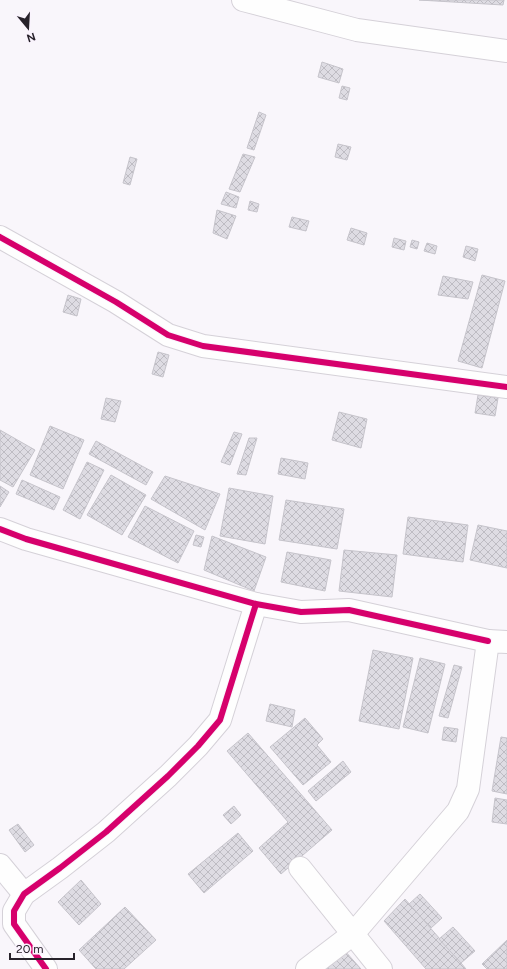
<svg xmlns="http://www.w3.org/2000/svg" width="507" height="969" viewBox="0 0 507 969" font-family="Figtree,sans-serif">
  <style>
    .building { fill: url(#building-cross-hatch); stroke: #c6c4cb }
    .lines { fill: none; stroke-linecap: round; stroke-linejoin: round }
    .street-casing { stroke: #d5d1d8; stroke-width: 24 }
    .street { stroke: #fefefe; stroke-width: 22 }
    .cycleway-casing { stroke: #faf4fd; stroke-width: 8 }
    .cycleway { stroke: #d6006c; stroke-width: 6 }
  </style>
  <defs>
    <pattern id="building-cross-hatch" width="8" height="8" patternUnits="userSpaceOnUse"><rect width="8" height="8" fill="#dedce3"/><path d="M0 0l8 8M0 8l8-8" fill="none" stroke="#bebcc3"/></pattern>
  </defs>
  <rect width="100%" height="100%" fill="#f9f6fb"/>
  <g class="building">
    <polygon points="419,0 504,0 503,5"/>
    <polygon points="322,62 343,69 339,83 318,77"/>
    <polygon points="342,86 350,88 347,100 339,98"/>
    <polygon points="259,112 266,115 254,150 247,148"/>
    <polygon points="338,144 351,147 347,160 335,157"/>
    <polygon points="243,154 255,157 240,192 229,189"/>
    <polygon points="130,157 137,159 130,185 123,183"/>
    <polygon points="226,192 239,197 236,208 221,204"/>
    <polygon points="250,201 259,204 257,212 248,210"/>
    <polygon points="217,210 236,216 227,239 213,233"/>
    <polygon points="292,217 309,221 306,231 289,227"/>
    <polygon points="351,228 367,233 364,245 347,240"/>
    <polygon points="394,238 406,241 404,250 392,247"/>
    <polygon points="412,240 419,242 417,249 410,247"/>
    <polygon points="427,243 437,246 435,254 424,251"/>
    <polygon points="466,246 478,249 475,261 463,257"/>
    <polygon points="482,275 505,281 482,368 458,361"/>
    <polygon points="443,276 473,282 468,299 438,295"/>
    <polygon points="68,295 81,299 77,316 63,312"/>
    <polygon points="158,352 169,355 163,377 152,374"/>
    <polygon points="478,395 498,398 495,416 475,413"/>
    <polygon points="106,398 121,401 115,422 101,419"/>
    <polygon points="339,412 367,419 361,448 332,440"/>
    <polygon points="50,426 84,440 63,489 30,475"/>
    <polygon points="0,430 35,450 13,487 0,480"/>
    <polygon points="234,432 242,434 230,465 221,462"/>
    <polygon points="249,438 257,438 246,475 237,474"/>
    <polygon points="96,441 153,472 146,485 89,454"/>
    <polygon points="281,458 308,463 305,479 278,474"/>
    <polygon points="87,462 104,470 80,519 63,510"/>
    <polygon points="111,475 146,495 122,535 87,515"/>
    <polygon points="165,476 220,494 205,530 151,499"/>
    <polygon points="22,480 60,497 54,510 16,494"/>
    <polygon points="0,486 9,492 0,507"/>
    <polygon points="229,488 273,496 265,544 220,536"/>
    <polygon points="286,500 344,509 337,549 279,540"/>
    <polygon points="145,506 194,531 178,563 128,537"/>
    <polygon points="408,517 468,525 463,562 403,554"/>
    <polygon points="478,525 507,531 507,568 470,560"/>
    <polygon points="196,535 204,537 201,547 193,545"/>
    <polygon points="212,536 266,557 254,591 204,570"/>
    <polygon points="344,550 397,555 392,597 339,591"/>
    <polygon points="287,552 331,560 325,591 281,582"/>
    <polygon points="373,650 413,658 399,729 359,721"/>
    <polygon points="420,658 445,664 428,733 403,727"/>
    <polygon points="454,665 462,667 448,718 439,716"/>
    <polygon points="270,704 295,710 292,727 266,721"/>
    <polygon points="305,718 323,739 317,745 331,762 303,785 270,747"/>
    <polygon points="444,727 458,729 456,742 442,740"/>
    <polygon points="248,733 332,830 281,874 259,848 288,822 227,751"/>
    <polygon points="501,737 507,738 507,794 492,791"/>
    <polygon points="343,761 351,772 316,801 308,791"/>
    <polygon points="495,798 507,800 507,824 492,822"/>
    <polygon points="234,806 241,815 231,824 223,815"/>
    <polygon points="18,824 34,845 25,852 9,830"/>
    <polygon points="238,833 253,851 204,893 188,874"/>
    <polygon points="81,880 101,904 79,925 58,902"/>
    <polygon points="420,894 442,918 431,928 409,904"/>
    <polygon points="405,899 461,963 466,969 426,969 384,921"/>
    <polygon points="125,907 156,940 124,969 96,969 79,950"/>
    <polygon points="453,927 475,951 461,963 439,939"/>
    <polygon points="507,940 507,969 487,969 482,964"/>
    <polygon points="345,951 361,969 325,969"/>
  </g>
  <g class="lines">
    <defs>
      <g id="street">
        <polyline points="243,0 357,30 507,51"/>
        <polyline points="0,237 116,302 168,335 203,346 507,387"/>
        <polyline points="0,529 26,539 256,604 301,612 349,610 488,641"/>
        <polyline points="0,865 24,894"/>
        <polyline points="300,868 381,969"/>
        <polyline points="46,969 14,924 14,911 24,894 60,868 106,832 168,776 198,746 220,720 256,604"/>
        <polyline points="307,969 353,934 458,811 468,789 488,641 507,642"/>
      </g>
    </defs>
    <use href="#street" class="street-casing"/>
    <use href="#street" class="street"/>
    <defs>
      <g id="cycleway">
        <polyline points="0,237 116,302 168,335 203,346 507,387"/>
        <polyline points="0,529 26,539 256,604 301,612 349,610 488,641"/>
        <polyline points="46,969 14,924 14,911 24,894 60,868 106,832 168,776 198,746 220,720 256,604"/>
      </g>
    </defs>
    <use href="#cycleway" class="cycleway-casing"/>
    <use href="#cycleway" class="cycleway"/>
  </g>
  <g transform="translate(28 28) rotate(162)" stroke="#faf4fd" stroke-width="3" paint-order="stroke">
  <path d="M0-3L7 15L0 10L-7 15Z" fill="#27222a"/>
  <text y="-6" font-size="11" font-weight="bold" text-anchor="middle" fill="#27222a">N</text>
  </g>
  <path d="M10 953v6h64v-6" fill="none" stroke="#27222a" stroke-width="2"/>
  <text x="16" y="953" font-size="12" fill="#27222a" stroke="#faf4fd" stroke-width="3" paint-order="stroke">20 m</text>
</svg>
